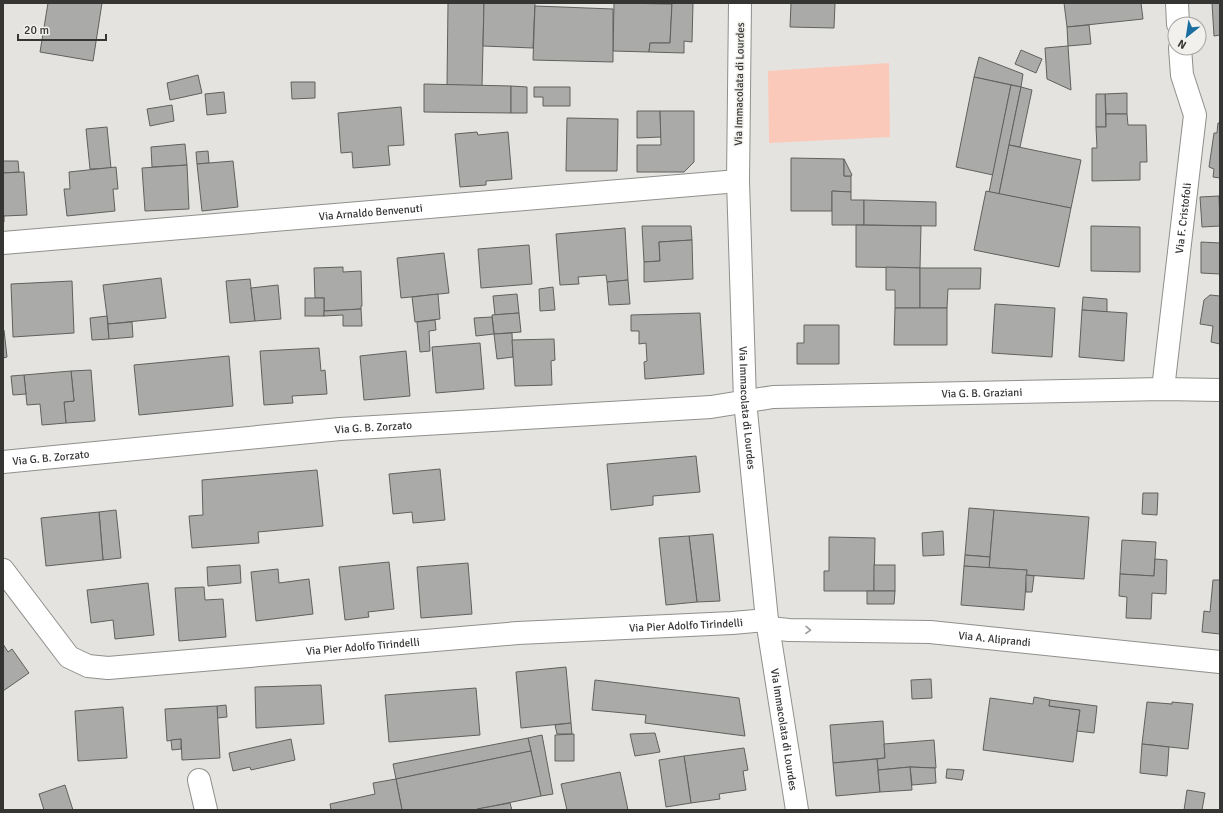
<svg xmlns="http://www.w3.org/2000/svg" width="1223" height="813" viewBox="0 0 1223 813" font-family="Signika,sans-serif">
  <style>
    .green { fill: #fbc9b9 }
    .building { fill: #aaaba8; stroke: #60615e }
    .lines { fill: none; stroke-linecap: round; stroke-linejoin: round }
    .street-casing { stroke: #8f8f8c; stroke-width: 24 }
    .secondary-casing { stroke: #8f8f8c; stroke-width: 24 }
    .street { stroke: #fff; stroke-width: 22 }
    .secondary { stroke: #fff; stroke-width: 22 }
    .oneway { stroke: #9a9a9a }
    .labels { text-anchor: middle; stroke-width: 3; stroke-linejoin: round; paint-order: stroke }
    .street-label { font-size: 11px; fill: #353534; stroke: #f1f0ed }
  </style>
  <rect width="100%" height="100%" fill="#e4e3e0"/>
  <polygon class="green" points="889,63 890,137 769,143 768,71"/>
  <g class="building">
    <polygon points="48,3 102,3 93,61 40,52"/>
    <polygon points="448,3 484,3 482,86 447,85"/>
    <polygon points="484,3 535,3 533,48 483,46"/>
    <polygon points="614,3 672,4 670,43 650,43 649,52 613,51"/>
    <polygon points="672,3 693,3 692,42 684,41 684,53 649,52 650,43 670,43"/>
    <polygon points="791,3 835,3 834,28 790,27"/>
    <polygon points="1064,3 1141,3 1143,19 1067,27"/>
    <polygon points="1212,3 1220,3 1220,35 1214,36"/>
    <polygon points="535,6 613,9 613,62 533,60"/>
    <polygon points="1089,25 1091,44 1068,46 1067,27"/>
    <polygon points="1068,46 1071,90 1047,79 1045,48"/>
    <polygon points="1021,50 1042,59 1036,73 1015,64"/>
    <polygon points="979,57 1023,74 1021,87 974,77"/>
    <polygon points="198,75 202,93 170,100 167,83"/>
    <polygon points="974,77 1011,85 993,175 956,167"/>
    <polygon points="291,82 315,82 315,98 292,99"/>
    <polygon points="424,84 511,86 511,113 424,112"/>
    <polygon points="1011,85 1021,87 999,194 989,192"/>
    <polygon points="511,86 527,87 527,113 511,113"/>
    <polygon points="534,87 570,87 570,106 543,106 543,97 534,97"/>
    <polygon points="1021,87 1032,90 1020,147 1009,145"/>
    <polygon points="224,92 226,113 207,115 205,94"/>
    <polygon points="1127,93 1127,114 1106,114 1105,94"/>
    <polygon points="1096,94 1105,94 1106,127 1096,127"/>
    <polygon points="172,105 174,121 150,126 147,109"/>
    <polygon points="401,107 404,145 388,146 390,165 353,168 352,152 341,153 338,113"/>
    <polygon points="637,111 660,111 661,137 637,138"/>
    <polygon points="660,111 694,111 694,162 684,172 637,172 637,145 661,145"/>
    <polygon points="1106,114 1127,114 1128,125 1146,125 1147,162 1140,162 1140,180 1092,181 1092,148 1097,148 1096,127 1106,127"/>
    <polygon points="567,118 618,119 617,171 566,171"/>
    <polygon points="1218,123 1220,123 1220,178 1213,177 1214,169 1209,167 1214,133 1217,133"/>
    <polygon points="107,127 111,168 90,169 86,129"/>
    <polygon points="477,132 478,135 508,132 512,179 486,181 486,185 460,187 455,134"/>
    <polygon points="185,144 187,165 152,167 151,147"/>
    <polygon points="1009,145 1081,160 1071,208 999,194"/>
    <polygon points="208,151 209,163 197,164 196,152"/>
    <polygon points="791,158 844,159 844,176 851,176 851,192 832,191 832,211 791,211"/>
    <polygon points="844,159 852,175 851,176 844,176"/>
    <polygon points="3,161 18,161 19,172 3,173"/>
    <polygon points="233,161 238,207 202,211 197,164"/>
    <polygon points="187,165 189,209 145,211 142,168"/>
    <polygon points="116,167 118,189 113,189 115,211 67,216 64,189 70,189 69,172"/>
    <polygon points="24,172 27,215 4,216 4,222 3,222 3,173"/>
    <polygon points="832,191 851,192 851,200 864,200 864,225 832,225"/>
    <polygon points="986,191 1071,208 1059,267 974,250"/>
    <polygon points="1219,196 1220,226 1202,227 1200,197"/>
    <polygon points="864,200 936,202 936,226 864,225"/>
    <polygon points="856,225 921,226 920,268 856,267"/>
    <polygon points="642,226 691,226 692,240 659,242 660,261 644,262"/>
    <polygon points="1091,226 1140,227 1140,272 1091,271"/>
    <polygon points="625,228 628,280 607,282 606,275 578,277 579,284 560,285 556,234"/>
    <polygon points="692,240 693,279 644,282 644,262 660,261 659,242"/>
    <polygon points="1201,242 1220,243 1220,274 1201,273"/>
    <polygon points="529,245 532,284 481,288 478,249"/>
    <polygon points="444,253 449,293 401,298 397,258"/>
    <polygon points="343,267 343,272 361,271 362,306 361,306 361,309 324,311 324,298 315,298 314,268"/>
    <polygon points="886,267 920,268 920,308 895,308 895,290 886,290"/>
    <polygon points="920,268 981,268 980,289 948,289 947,308 920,308"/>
    <polygon points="161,278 166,318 108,324 103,285"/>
    <polygon points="250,279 255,321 230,323 226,281"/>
    <polygon points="628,280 630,304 609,305 607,282"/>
    <polygon points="72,281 74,333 13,337 11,284"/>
    <polygon points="278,285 281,319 255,321 251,288"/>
    <polygon points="553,287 555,310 540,311 539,289"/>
    <polygon points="438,294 440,319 415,322 412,297"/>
    <polygon points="517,294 519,313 495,315 493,296"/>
    <polygon points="1210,295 1220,296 1220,344 1211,342 1213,326 1200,324 1204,300"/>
    <polygon points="1083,297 1107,299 1107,312 1082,310"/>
    <rect x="305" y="298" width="19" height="18"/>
    <polygon points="995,304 1055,308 1052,357 992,353"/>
    <polygon points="895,308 947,308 947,345 894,345"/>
    <polygon points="361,309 362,326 343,326 343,315 324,316 324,311"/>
    <polygon points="1082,310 1127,313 1124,361 1079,357"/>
    <polygon points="519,313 521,332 494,334 492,315"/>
    <polygon points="700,313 704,374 645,379 644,362 647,361 646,343 639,344 639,331 631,331 631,315"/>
    <polygon points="107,316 109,339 92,340 90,318"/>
    <polygon points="492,317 494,334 476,336 474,318"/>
    <polygon points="435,320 436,330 429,331 430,351 420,352 417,322"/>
    <polygon points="132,322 133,337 109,339 108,324"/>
    <polygon points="804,325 839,325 839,364 797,364 797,343 804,343"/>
    <polygon points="3,330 4,330 7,357 3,358"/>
    <polygon points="512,333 513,357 497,359 494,334"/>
    <polygon points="554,339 555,360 551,361 552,385 515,386 512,340"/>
    <polygon points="480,343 484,389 436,393 432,347"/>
    <polygon points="319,348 321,371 325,370 327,394 292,396 293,403 264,405 260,351"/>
    <polygon points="406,351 410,396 364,400 360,356"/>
    <polygon points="229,356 233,406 139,415 134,365"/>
    <polygon points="91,370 95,421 66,423 64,402 74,401 71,371"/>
    <polygon points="71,371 74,401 64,402 66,423 42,425 40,404 27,405 24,375"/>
    <polygon points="24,375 26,394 13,395 11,376"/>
    <polygon points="696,456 700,492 653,496 653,505 611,510 607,464"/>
    <polygon points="440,469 445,520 413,523 412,512 393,514 389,474"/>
    <polygon points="317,470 323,526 258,532 259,543 192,548 189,516 203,515 202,480"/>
    <polygon points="1143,493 1158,493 1157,515 1142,514"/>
    <polygon points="969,508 994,510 990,557 965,555"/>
    <polygon points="116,510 121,558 103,560 99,512"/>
    <polygon points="994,510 1089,517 1084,579 1026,575 1027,570 989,568"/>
    <polygon points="99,512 103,560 46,566 41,518"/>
    <polygon points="943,531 944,555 923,556 922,533"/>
    <polygon points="713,534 720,601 697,602 689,536"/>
    <polygon points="689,536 697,602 666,605 659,538"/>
    <polygon points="829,537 875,538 874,591 824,591 824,571 829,571"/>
    <polygon points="1122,540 1156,542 1154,576 1120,574"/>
    <polygon points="965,555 990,557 989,568 964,566"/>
    <polygon points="1155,559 1167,560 1166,594 1152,593 1151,619 1126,618 1127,597 1119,596 1120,574 1154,576"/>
    <polygon points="389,562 394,609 368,612 369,617 345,620 339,567"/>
    <polygon points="468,563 472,614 421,618 417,567"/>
    <polygon points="240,565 241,583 208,586 207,567"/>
    <rect x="874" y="565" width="21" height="26"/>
    <polygon points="964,566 1027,570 1024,610 961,605"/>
    <polygon points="278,569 279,583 309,579 313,614 256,621 251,572"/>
    <polygon points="1026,575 1034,576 1032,592 1026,592"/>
    <polygon points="1213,580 1220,580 1220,634 1202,632 1204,611 1210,612"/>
    <polygon points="148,583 154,635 115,639 113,620 91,623 87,590"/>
    <polygon points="204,587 205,600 223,599 226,637 179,641 175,588"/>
    <polygon points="867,591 895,591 894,604 867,604"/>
    <polygon points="3,644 8,652 12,649 29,673 3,691"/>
    <polygon points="566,667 571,723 521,728 516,672"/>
    <polygon points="931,679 932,698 912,699 911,680"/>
    <polygon points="595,680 739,698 745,736 645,723 646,715 592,710"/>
    <polygon points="321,685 324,724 256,728 255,687"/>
    <polygon points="476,688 480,735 389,742 385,695"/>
    <polygon points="1034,697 1050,700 1049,706 1080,710 1073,762 983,750 990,698 1033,704"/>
    <polygon points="1050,700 1097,706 1094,733 1077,731 1080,710 1049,706"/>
    <polygon points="1147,702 1172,704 1172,702 1193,704 1188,749 1142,744"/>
    <polygon points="226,705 227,717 217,718 217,706"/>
    <polygon points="217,706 220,758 182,760 181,739 167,741 165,709"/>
    <polygon points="123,707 127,758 78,761 75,711"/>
    <polygon points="883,721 885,758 833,763 830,725"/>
    <polygon points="571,723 572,734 557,734 555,725"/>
    <polygon points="655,733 660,752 635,756 630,734"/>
    <polygon points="574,734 574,761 555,761 555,735"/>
    <polygon points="542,735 553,794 541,796 528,738"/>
    <polygon points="528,738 531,751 396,779 393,764"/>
    <polygon points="181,739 181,749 172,750 171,740"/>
    <polygon points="291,739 295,760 251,770 250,767 233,771 229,753"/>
    <polygon points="934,740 936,768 910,767 878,770 877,759 885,758 884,744"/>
    <polygon points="1142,744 1169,747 1167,776 1140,773"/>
    <polygon points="744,748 748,770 743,771 746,790 719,794 720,799 691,803 684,756"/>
    <polygon points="531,751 541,796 474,810 402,810 396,779"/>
    <polygon points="684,756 691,803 666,807 659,760"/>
    <polygon points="877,759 880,792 836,796 833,763"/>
    <polygon points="910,767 935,768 936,783 912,785"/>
    <polygon points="910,767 912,790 880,792 878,770"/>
    <polygon points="947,769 964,770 962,780 946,778"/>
    <polygon points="620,772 628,810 567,810 561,784"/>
    <polygon points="396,779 402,810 331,810 330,804 375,794 373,783"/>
    <polygon points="65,785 73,810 44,810 39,794"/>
    <polygon points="1187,790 1205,793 1202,810 1184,810"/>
    <polygon points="510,803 512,810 477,810 477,809"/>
  </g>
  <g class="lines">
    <defs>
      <g id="street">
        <polyline points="1177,3 1178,24"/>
        <path id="s1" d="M3 243 738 181"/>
        <path id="s2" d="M1163 389 1195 115 1182 75 1180 48"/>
        <path id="s3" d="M3 462 340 429 711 407 773 397 1163 389 1220 390"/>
        <path id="s4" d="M3 570 69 657 88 666 108 668 518 633 732 623 767 620"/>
        <path id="s5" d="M769 628 789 630 930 632 1220 662"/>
        <polyline points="199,780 206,810"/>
      </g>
      <g id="secondary">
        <path id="s6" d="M740 3 738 181 745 401 767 620 797 810"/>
      </g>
    </defs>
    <use href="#street" class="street-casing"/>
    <use href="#secondary" class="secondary-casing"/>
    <use href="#street" class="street"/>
    <use href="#secondary" class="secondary"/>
  </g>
  <defs><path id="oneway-chevron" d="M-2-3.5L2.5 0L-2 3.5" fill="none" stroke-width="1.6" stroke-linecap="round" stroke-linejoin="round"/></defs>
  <use class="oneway" href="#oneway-chevron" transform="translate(808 630) rotate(1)"/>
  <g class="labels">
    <g class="street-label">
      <text transform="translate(739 84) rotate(-89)" y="4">Via Immacolata di Lourdes</text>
      <text dy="4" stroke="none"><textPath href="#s1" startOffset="369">Via Arnaldo Benvenuti</textPath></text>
      <text dy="4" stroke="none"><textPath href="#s2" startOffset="172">Via F. Cristofoli</textPath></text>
      <text dy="4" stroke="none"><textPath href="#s3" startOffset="982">Via G. B. Graziani</textPath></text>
      <text dy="4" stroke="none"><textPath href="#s6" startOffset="405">Via Immacolata di Lourdes</textPath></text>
      <text dy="4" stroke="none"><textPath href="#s3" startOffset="372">Via G. B. Zorzato</textPath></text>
      <text dy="4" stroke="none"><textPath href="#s3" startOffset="48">Via G. B. Zorzato</textPath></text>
      <text dy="4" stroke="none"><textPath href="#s4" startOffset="730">Via Pier Adolfo Tirindelli</textPath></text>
      <text dy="4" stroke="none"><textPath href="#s5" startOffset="226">Via A. Aliprandi</textPath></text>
      <text dy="4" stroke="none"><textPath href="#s4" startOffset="406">Via Pier Adolfo Tirindelli</textPath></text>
      <text dy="4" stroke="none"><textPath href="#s6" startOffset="729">Via Immacolata di Lourdes</textPath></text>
    </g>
  </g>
  <rect width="1223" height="813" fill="none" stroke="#353534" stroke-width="8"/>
  <g transform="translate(1187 36) rotate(210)"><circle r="19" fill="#f1f0ed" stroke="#a6a5a3"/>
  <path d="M0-3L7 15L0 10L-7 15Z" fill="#1b6fa0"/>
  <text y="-6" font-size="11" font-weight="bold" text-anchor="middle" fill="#353534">N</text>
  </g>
  <path d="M18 34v6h88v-6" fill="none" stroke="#353534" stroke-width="2"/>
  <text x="24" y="34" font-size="12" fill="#353534" stroke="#f1f0ed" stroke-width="3" paint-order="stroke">20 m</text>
</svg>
